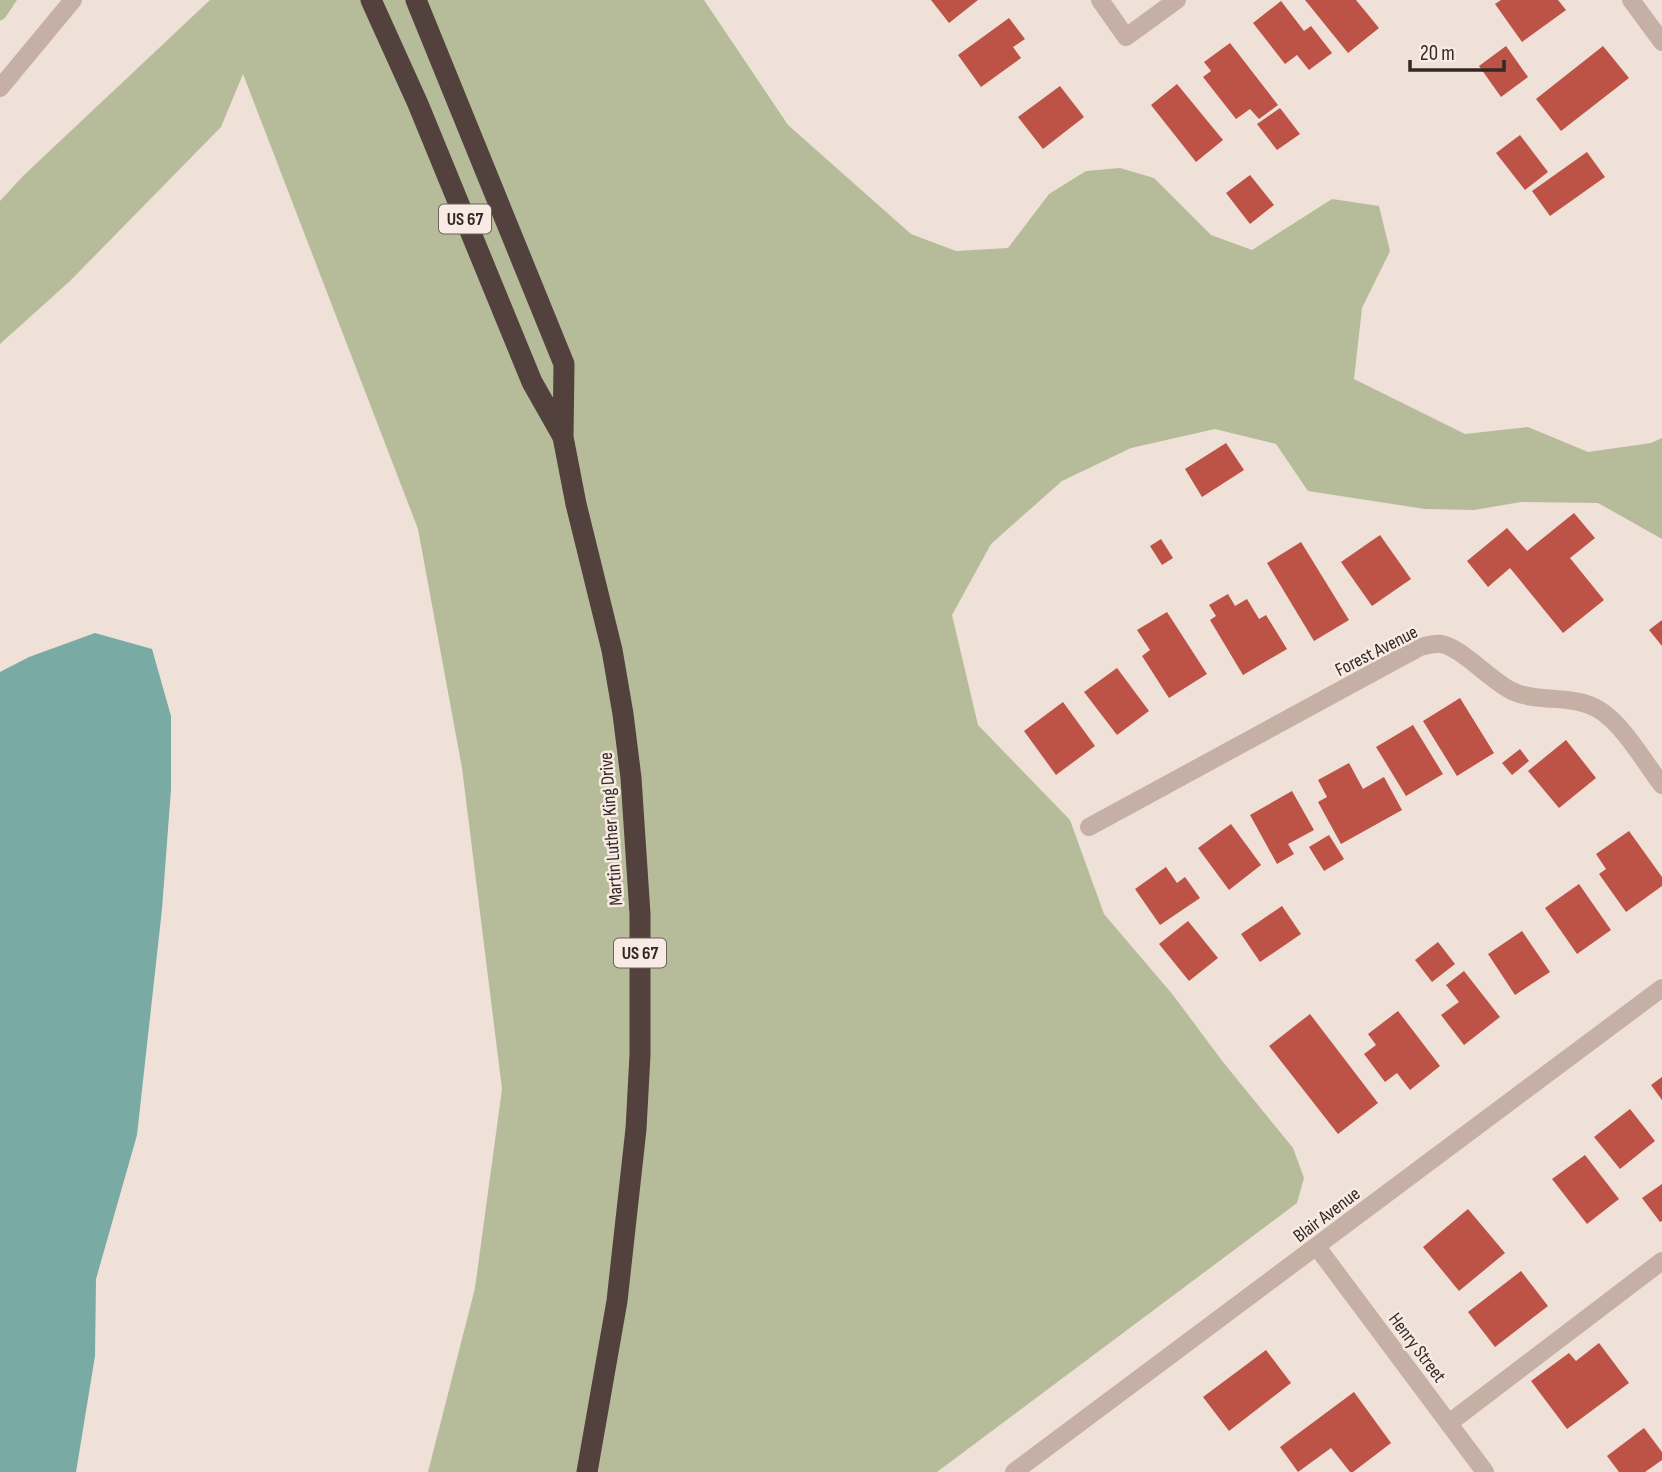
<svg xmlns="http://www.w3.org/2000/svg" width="1662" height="1472" viewBox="0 0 1662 1472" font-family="'Sofia Sans Condensed',sans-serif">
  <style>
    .green { fill: #b6bc99 }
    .water { fill: #79aaa4 }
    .building { fill: #bd5247 }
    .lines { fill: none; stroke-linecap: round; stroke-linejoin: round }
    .minor { stroke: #c6afa5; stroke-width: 18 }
    .highway { stroke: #52413d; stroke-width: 21 }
    .labels { text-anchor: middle; stroke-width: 5; stroke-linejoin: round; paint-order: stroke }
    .shield { fill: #f7ebe3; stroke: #6d625f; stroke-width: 2 }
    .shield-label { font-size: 18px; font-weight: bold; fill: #322826 }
    .street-label { font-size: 19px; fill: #322826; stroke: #f7ebe3 }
  </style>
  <rect width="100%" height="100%" fill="#efe0d8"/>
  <g class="green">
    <polygon points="0,0 17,0 5,18 0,21"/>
    <polygon points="210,0 704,0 788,125 911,234 956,251 1008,248 1049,194 1086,171 1120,168 1154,178 1211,235 1252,250 1332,199 1379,206 1390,251 1362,308 1354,379 1465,434 1528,427 1588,452 1651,443 1662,438 1662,539 1598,503 1521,502 1474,510 1425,509 1308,491 1276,444 1215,429 1131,448 1062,481 991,544 952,615 978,725 1070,820 1104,914 1173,995 1223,1062 1293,1148 1304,1178 1297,1203 937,1472 428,1472 475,1288 502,1089 462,768 418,529 243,74 221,127 70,281 0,344 0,201 23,176"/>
  </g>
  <polygon class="water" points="95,633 152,649 171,716 171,789 162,909 137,1135 96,1279 95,1356 76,1472 0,1472 0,672 29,657"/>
  <g class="building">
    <polygon points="931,0 978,0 949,23"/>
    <polygon points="1305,0 1356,0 1379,28 1348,53"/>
    <polygon points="1501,0 1558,0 1566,10 1522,42 1495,4"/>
    <polygon points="1281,1 1304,31 1311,26 1332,53 1309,70 1297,55 1285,64 1253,23"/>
    <polygon points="1009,18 1025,39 1013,47 1021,58 981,87 958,55"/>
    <polygon points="1230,43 1278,105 1259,119 1250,109 1236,119 1203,77 1211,71 1204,62"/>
    <polygon points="1506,46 1528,77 1501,97 1479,66"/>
    <polygon points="1603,46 1629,78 1561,131 1536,99"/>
    <polygon points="1177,84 1223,140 1196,162 1151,105"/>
    <polygon points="1060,86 1084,117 1043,149 1018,117"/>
    <polygon points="1280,108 1300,134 1277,150 1257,124"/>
    <polygon points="1520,135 1548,172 1525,190 1496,153"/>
    <polygon points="1587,152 1605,177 1550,216 1532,191"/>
    <polygon points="1250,175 1274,205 1250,224 1226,193"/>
    <polygon points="1226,443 1244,470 1202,497 1185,469"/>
    <polygon points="1574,513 1595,538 1570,558 1604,600 1563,633 1510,568 1488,587 1467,561 1507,528 1527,551"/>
    <polygon points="1380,535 1411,579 1372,606 1341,562"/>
    <polygon points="1161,539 1173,558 1162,565 1150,546"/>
    <polygon points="1301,542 1349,620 1314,641 1267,563"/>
    <polygon points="1228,594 1235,606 1247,599 1259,619 1266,615 1287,649 1243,675 1210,620 1216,616 1209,605"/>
    <polygon points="1167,612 1207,674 1169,698 1142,656 1150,650 1137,630"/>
    <polygon points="1662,620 1662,646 1649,630"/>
    <polygon points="1117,668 1149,711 1117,735 1084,692"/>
    <polygon points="1460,698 1494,753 1457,776 1423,721"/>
    <polygon points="1063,702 1095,746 1056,775 1024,731"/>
    <polygon points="1413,725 1443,774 1406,796 1376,747"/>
    <polygon points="1566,740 1596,778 1559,808 1528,771"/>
    <polygon points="1520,749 1529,761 1512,775 1502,763"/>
    <polygon points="1349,763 1363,789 1384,777 1402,810 1341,844 1318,802 1327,797 1318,780"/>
    <polygon points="1292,791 1314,830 1288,844 1294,854 1277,864 1250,815"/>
    <polygon points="1231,824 1261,865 1229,890 1198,848"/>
    <polygon points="1629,831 1662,877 1662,886 1626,912 1599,874 1606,869 1596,854"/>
    <polygon points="1329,835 1344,859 1324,871 1309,847"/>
    <polygon points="1166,867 1177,883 1185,877 1200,898 1160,925 1135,889"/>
    <polygon points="1579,884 1611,930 1577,954 1545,908"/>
    <polygon points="1282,906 1301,934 1260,962 1241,934"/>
    <polygon points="1188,921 1218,958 1189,981 1159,944"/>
    <polygon points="1522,931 1550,972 1515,995 1488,954"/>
    <polygon points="1438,942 1455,964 1432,982 1415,960"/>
    <polygon points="1464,971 1500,1017 1464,1045 1441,1015 1459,1002 1446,985"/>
    <polygon points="1398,1011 1440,1066 1410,1090 1397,1073 1385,1082 1364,1054 1376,1045 1368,1034"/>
    <polygon points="1310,1014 1378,1103 1338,1134 1269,1046"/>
    <polygon points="1662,1077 1662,1100 1651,1085"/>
    <polygon points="1630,1109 1655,1141 1620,1169 1594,1137"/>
    <polygon points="1585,1155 1619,1199 1587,1224 1552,1179"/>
    <polygon points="1662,1184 1662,1221 1660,1222 1642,1198"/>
    <polygon points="1468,1209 1505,1253 1459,1291 1423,1247"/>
    <polygon points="1521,1271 1548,1306 1495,1347 1468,1312"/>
    <polygon points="1599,1343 1629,1383 1567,1429 1531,1381 1569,1353 1576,1361"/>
    <polygon points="1266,1350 1291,1383 1229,1431 1203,1397"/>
    <polygon points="1354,1392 1391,1443 1353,1472 1350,1472 1331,1448 1298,1472 1280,1447"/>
    <polygon points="1644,1428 1662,1452 1662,1460 1645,1472 1619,1472 1607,1456"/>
  </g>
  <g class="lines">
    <g class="minor">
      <polyline points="1100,0 1126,37 1177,0"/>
      <polyline points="1631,0 1662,42"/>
      <polyline points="0,88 73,0"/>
      <path d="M1089 827 1420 647C1426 646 1434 643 1441 644 1461 647 1491 681 1512 691 1540 704 1574 693 1601 711 1624 726 1645 763 1662 785"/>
      <polyline points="1317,1247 1485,1472"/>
      <polyline points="1449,1423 1662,1261"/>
      <polyline points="1014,1472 1662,988"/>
    </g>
    <g class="highway">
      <polyline points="371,0 418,104 532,382 562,435"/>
      <polyline points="416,0 564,364 563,437 576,504 612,650 623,714 631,778 640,914 640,1055 636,1129 617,1301 587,1472"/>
    </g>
  </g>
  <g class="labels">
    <g class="shield">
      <rect x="439" y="204.5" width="52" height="29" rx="5"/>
      <rect x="614" y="938.5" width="52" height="29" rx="5"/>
    </g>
    <g class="shield-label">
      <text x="465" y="225">US 67</text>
      <text x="640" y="959">US 67</text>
    </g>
    <g class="street-label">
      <text transform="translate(1376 650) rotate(-27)" y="7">Forest Avenue</text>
      <text transform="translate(610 829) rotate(-94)" y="7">Martin Luther King Drive</text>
      <text transform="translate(1326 1214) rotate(-37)" y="7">Blair Avenue</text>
      <text transform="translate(1418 1347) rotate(53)" y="7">Henry Street</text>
    </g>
  </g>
  <path d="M1410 60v10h94v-10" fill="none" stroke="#322826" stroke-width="3.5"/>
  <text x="1420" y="60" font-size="21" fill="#322826" stroke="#f7ebe3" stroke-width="5" paint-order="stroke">20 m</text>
</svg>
